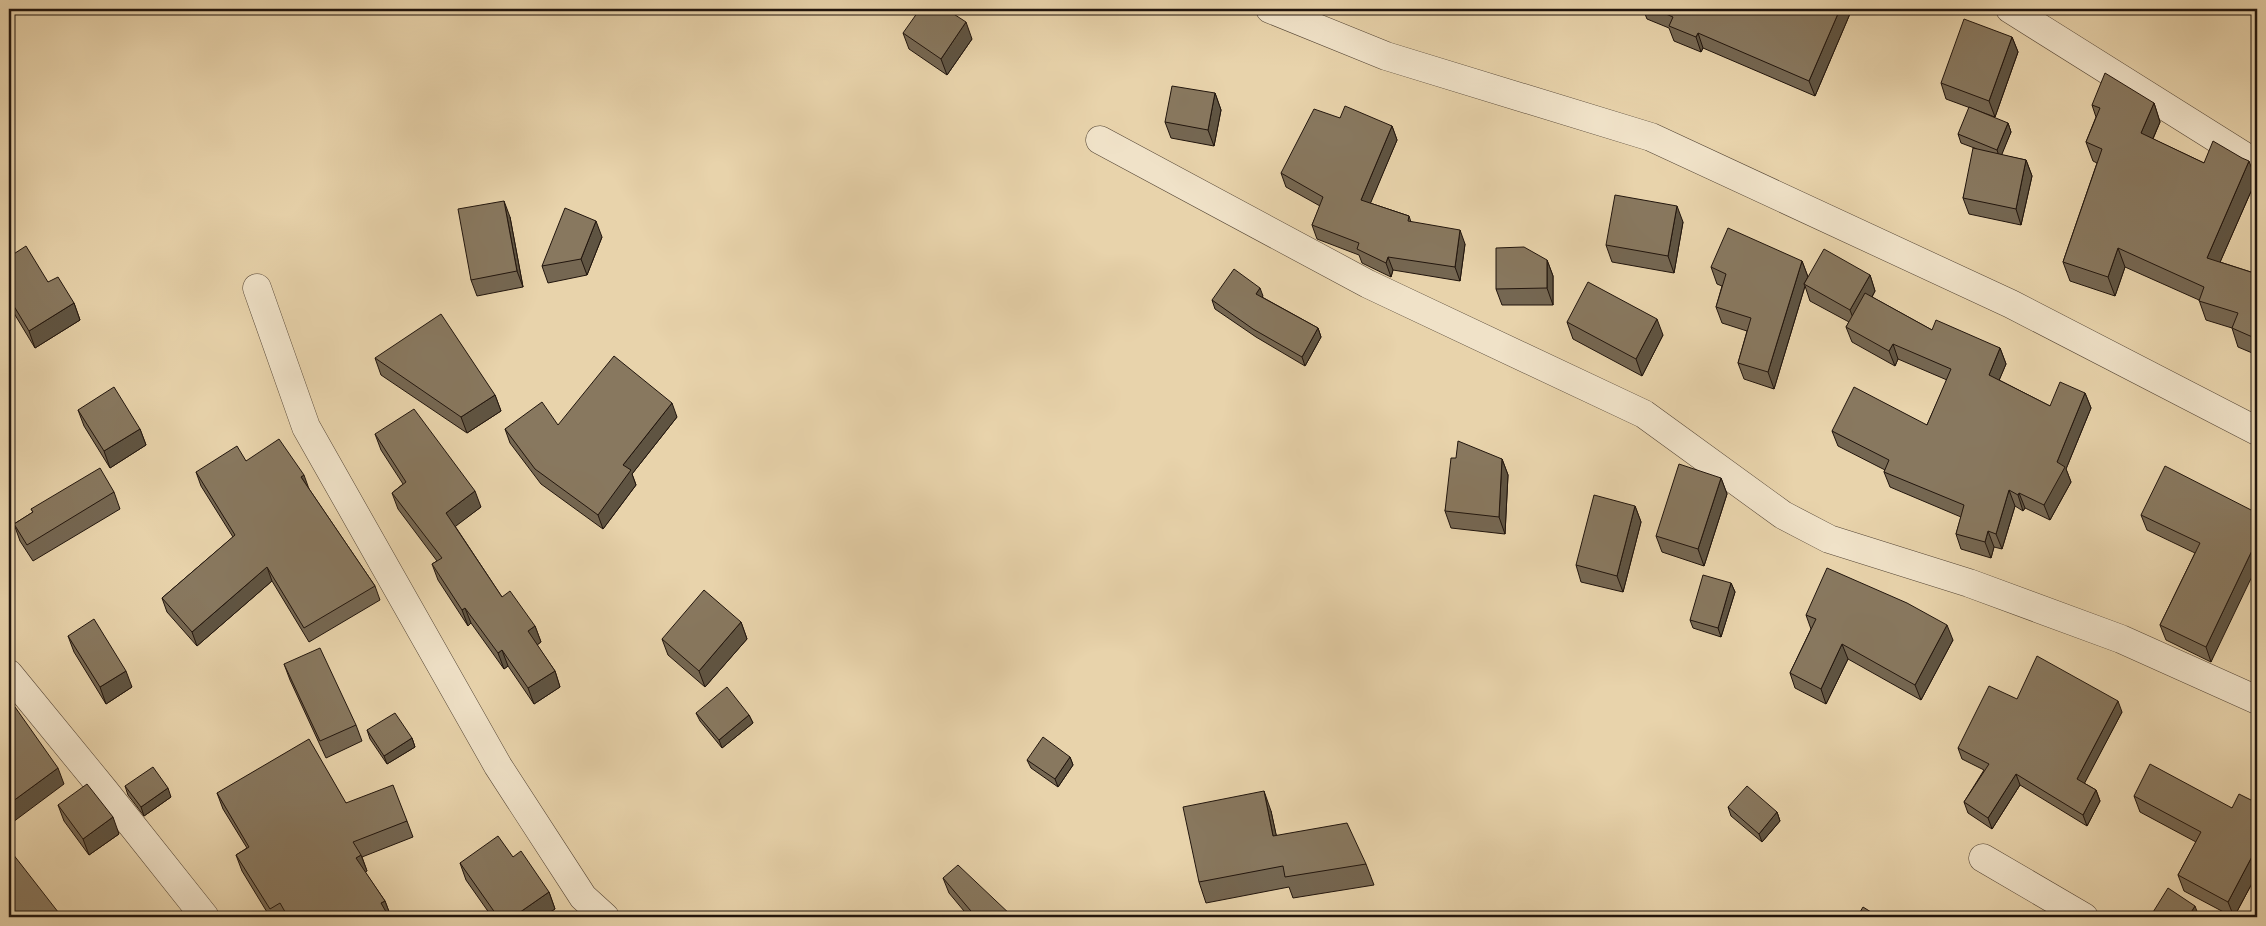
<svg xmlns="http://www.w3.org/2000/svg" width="2266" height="926" viewBox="0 0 2266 926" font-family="'IM FELL DW Pica',serif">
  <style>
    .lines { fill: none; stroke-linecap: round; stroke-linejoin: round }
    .street-casing { stroke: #534434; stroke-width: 29 }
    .street { stroke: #f0e2c8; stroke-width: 28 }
    .wall { fill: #756752; stroke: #21150d }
    .shaded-wall { fill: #5f5442; stroke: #21150d }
    .building { fill: #88785f; stroke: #21150d }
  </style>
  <rect width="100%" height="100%" fill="#e8d3ab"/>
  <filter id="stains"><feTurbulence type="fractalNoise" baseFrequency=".004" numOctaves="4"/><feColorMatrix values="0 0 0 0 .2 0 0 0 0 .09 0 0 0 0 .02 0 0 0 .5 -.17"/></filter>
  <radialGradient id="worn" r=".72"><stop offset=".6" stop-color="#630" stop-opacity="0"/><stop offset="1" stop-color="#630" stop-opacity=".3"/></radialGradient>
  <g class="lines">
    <defs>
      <g id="street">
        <polyline points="1270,9 1386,56 1651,137 2011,304 2257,431"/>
        <polyline points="2010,9 2257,164"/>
        <polyline points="1100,140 1368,284 1644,414 1783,515 1829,539 1969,583 2121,639 2257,700"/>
        <polyline points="257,288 306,427 498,766 583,897 605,917"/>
        <polyline points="9,674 104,790 205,917"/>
        <polyline points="1983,858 2084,917"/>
      </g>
    </defs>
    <use href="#street" class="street-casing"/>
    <use href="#street" class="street"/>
  </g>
  <g class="wall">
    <polygon points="1643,9 1852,9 1815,96 1703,48 1701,52 1674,41 1669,28 1647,19"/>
    <polygon points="903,33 972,39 947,75 909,49"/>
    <polygon points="2012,37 2018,52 1995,117 1946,99 1941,83"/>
    <polygon points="1215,93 1221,110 1214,146 1171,138 1165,122"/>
    <polygon points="2154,103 2160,122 2153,139 2204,163 2256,180 2220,262 2257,274 2257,355 2238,347 2232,328 2206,320 2199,300 2125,267 2115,296 2070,281 2063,262 2097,163 2093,161 2086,142 2096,117 2092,105"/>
    <polygon points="1340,118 1392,126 1397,140 1370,203 1409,216 1411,222 1465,244 1460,281 1393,270 1391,277 1362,263 1359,255 1317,239 1312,225 1320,206 1286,187 1281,173"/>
    <polygon points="2008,123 2011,132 2001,155 2026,160 2032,176 2021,225 1969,214 1963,198 1977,149 1961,143 1958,134"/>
    <polygon points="510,217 523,287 477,296 471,280"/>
    <polygon points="1683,222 1674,273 1612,262 1606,245"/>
    <polygon points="602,237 587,275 548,283 542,266"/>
    <polygon points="9,257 48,282 74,303 80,320 35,348 9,305"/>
    <polygon points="1547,260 1553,276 1553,305 1502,305 1496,289"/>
    <polygon points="1802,261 1808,277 1870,275 1875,291 1872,297 1932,330 2000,348 2006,364 1999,380 2050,406 2085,393 2091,408 2066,469 2071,482 2050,520 2025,508 2023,511 2015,506 2002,549 1994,547 1991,558 1961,549 1956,534 1961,517 1890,487 1884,472 1885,470 1838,446 1832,431 1927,425 1947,380 1898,359 1895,366 1852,342 1846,327 1849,322 1810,301 1805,286 1774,389 1744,379 1738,363 1747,331 1722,323 1716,307 1722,286 1717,284 1711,267"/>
    <polygon points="1263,296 1262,297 1318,328 1321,337 1305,366 1256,337 1215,309 1212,300"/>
    <polygon points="1567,322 1663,335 1642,376 1573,339"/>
    <polygon points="375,358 495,395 501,411 467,433 381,375"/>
    <polygon points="78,410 140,429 146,445 110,468 84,426"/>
    <polygon points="677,417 632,474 636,485 603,529 541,484 510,443 505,429"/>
    <polygon points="375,434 481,507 455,526 502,597 535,626 541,642 537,645 555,671 560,687 534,704 508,666 504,669 471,623 468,626 438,580 432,564 437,561 398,509 392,493 403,484 381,450"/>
    <polygon points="1456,458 1502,459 1508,475 1505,534 1451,528 1445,511"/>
    <polygon points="246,461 309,489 375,586 380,600 309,642 272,581 197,646 167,612 162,598 233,537 201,486 196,472"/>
    <polygon points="1721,478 1727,494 1704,566 1662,552 1656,536"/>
    <polygon points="114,492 120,509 33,561 20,541 14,524 33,512 31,509"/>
    <polygon points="1635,506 1641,522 1623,592 1581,582 1576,565"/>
    <polygon points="2257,513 2211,662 2166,640 2160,625 2195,553 2147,530 2141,515"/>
    <polygon points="1731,583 1735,592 1721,637 1693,628 1690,620"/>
    <polygon points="1806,615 1953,640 1921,700 1848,659 1826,704 1795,688 1790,673 1811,629"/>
    <polygon points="741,622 747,639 705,687 668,655 662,639"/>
    <polygon points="68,636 132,687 106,704 74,652"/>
    <polygon points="284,664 356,725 362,741 326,758 290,680"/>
    <polygon points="2017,699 2122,712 2084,783 2096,790 2100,801 2087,826 2020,785 1992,829 1968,813 1964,802 1984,770 1962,759 1958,748"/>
    <polygon points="696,713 749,715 753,723 722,748 700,721"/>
    <polygon points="367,730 412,738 415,747 387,764 370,739"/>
    <polygon points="1070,757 1073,765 1058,787 1031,768 1027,760"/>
    <polygon points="125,786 171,797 144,816 128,795"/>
    <polygon points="217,793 346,803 407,821 413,837 362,857 367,871 365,872 385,901 391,917 270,917 242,871 236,855 247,848 223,809"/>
    <polygon points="2134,796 2232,808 2257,803 2257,874 2234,917 2233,917 2184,891 2178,875 2196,842 2140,812"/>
    <polygon points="58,805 119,834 89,855 64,821"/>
    <polygon points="1728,807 1777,812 1780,821 1762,842 1731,816"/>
    <polygon points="1271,811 1276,835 1366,864 1374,885 1293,898 1289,887 1206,903 1199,882"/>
    <polygon points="513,857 549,892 555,909 542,917 492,917 466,880 460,863"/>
    <polygon points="943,878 1013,917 969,917 949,893"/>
  </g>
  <g class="shaded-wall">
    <polygon points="1840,9 1852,9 1815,96 1809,81"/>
    <polygon points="966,22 972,39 947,75 941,59"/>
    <polygon points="1698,33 1703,48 1701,52 1696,37"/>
    <polygon points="2012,37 2018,52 1995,117 1989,101"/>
    <polygon points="1215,93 1221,110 1214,146 1208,130"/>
    <polygon points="2154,103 2160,122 2147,152 2141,133"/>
    <polygon points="2008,123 2011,132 2000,159 1997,150"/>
    <polygon points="1392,126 1397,140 1366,214 1361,200"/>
    <polygon points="2026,160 2032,176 2021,225 2016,209"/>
    <polygon points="2249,161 2256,180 2214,276 2207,258"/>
    <polygon points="504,201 510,217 523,287 517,271"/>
    <polygon points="1677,206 1683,222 1674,273 1668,256"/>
    <polygon points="596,221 602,237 587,275 581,259"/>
    <polygon points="1460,230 1465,244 1460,281 1455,267"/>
    <polygon points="2118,248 2125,267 2115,296 2108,277"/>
    <polygon points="1388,257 1393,270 1391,277 1386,263"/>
    <polygon points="1547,260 1553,276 1553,305 1547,288"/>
    <polygon points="1802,261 1808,277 1804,284 1805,286 1774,389 1768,372"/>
    <polygon points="1870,275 1875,291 1856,326 1850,310"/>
    <polygon points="1260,288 1263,296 1259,302 1256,294"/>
    <polygon points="74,303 80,320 35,348 29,331"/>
    <polygon points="1657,319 1663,335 1642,376 1636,359"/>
    <polygon points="1318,328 1321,337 1305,366 1302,357"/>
    <polygon points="1893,344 1898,359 1895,366 1889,351"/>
    <polygon points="2000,348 2006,364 1995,390 1989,375"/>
    <polygon points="2085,393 2091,408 2066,469 2071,482 2050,520 2044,505 2057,462"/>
    <polygon points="495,395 501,411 467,433 461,417"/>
    <polygon points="672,403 677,417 632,474 636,485 603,529 598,515 623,465"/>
    <polygon points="140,429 146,445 110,468 104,451"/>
    <polygon points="1502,459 1508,475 1505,534 1499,517"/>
    <polygon points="304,475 309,489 301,477"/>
    <polygon points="1721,478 1727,494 1704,566 1698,549"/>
    <polygon points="2009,490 2015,506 2002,549 1996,534"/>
    <polygon points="475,491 481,507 452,529 446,513"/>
    <polygon points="2019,493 2025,508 2023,511 2018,495"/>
    <polygon points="1635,506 1641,522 1623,592 1617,576"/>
    <polygon points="1988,531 1994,547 1991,558 1985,542"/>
    <polygon points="2257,540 2257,566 2211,662 2206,647"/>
    <polygon points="267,567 272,581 197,646 192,632"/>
    <polygon points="1731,583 1735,592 1721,637 1718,628"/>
    <polygon points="465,608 471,623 468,626 462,610"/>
    <polygon points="741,622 747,639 705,687 699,671"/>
    <polygon points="1947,625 1953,640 1921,700 1915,685"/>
    <polygon points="535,626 541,642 534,647 528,631"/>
    <polygon points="1842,644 1848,659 1826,704 1821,689"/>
    <polygon points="502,650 508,666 504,669 498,653"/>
    <polygon points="126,671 132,687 106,704 100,687"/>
    <polygon points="555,671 560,687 534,704 528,688"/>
    <polygon points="2118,701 2122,712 2081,790 2077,779"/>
    <polygon points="749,715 753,723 722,748 719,740"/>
    <polygon points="412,738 415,747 387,764 384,756"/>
    <polygon points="1070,757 1073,765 1058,787 1055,779"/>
    <polygon points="58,768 64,784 9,825 9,804"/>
    <polygon points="2016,774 2020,785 1992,829 1988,818"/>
    <polygon points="168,788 171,797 144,816 141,807"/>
    <polygon points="2096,790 2100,801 2087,826 2083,815"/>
    <polygon points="1264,791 1271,811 1281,857 1273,836"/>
    <polygon points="1777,812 1780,821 1762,842 1759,834"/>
    <polygon points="113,817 119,834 89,855 83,839"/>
    <polygon points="2257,847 2257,874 2234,917 2228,902"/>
    <polygon points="361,855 367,871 362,875 356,858"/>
    <polygon points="549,892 555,909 542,917 513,917"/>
    <polygon points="385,901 391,917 386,917 381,903"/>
    <polygon points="2195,906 2198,914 2196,917 2188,917"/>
  </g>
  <g class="building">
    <polygon points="920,9 946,9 966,22 941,59 903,33"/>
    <polygon points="1654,9 1840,9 1809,81 1698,33 1696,37 1669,26 1673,17"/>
    <polygon points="1964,19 2012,37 1989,101 1941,83"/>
    <polygon points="2105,73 2154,103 2141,133 2204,163 2213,141 2242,158 2249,161 2207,258 2257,274 2257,339 2232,328 2238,313 2199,301 2204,287 2118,248 2108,277 2063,262 2102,149 2086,142 2100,108 2092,105"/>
    <polygon points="1172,86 1215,93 1208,130 1165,122"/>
    <polygon points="1345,106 1392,126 1361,200 1409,216 1408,221 1460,230 1455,267 1388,257 1386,263 1357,249 1359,243 1312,225 1323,197 1281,173 1314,109 1340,118"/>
    <polygon points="1969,107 2008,123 1997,150 1958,134"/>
    <polygon points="1973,148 2026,160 2016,209 1963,198"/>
    <polygon points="1615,195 1677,206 1668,256 1606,245"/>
    <polygon points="504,201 517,271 471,280 458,209"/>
    <polygon points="565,208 596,221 581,259 542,266"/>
    <polygon points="1728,228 1802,261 1768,372 1738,363 1751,318 1716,307 1726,274 1711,267"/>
    <polygon points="26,246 48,282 58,277 74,303 29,331 9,298 9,257"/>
    <polygon points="1524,247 1547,260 1547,288 1496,289 1496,248"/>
    <polygon points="1824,249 1870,275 1850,310 1804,284"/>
    <polygon points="1234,269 1260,288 1256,294 1318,328 1302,357 1253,329 1212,300"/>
    <polygon points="1588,282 1657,319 1636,359 1567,322"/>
    <polygon points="1865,293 1932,330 1936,320 2000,348 1989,375 2050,406 2060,382 2085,393 2057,462 2065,467 2044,505 2019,493 2018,495 2009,490 1996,534 1988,531 1985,542 1956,534 1964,505 1884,472 1889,460 1832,431 1854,387 1927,425 1951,369 1893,344 1889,351 1846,327"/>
    <polygon points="441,314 495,395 461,417 375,358"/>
    <polygon points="614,356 672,403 623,465 631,470 598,515 535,469 505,429 542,402 558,425"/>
    <polygon points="114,387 140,429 104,451 78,410"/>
    <polygon points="414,409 475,491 446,513 502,597 510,591 535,626 528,631 555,671 528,688 502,650 498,653 465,608 462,610 432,564 442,558 392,493 406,482 375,434"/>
    <polygon points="279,439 304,475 301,477 375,586 304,628 267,567 192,632 162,598 235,535 196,472 237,446 246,461"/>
    <polygon points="1458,441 1502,459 1499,517 1445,511 1451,458 1456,458"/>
    <polygon points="1679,464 1721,478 1698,549 1656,536"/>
    <polygon points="2165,466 2257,513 2257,540 2206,647 2160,625 2200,543 2141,515"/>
    <polygon points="100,468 114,492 27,545 14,524 33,512 31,509"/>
    <polygon points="1594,495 1635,506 1617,576 1576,565"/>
    <polygon points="1827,568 1907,603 1947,625 1915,685 1842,644 1821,689 1790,673 1816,619 1806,615"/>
    <polygon points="1703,575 1731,583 1718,628 1690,620"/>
    <polygon points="704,590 741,622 699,671 662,639"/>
    <polygon points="94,619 126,671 100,687 68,636"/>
    <polygon points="320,648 356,725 320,741 284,664"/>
    <polygon points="2037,656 2118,701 2077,779 2096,790 2083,815 2016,774 1988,818 1964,802 1989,764 1958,748 1989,686 2017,699"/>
    <polygon points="727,687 749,715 719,740 696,713"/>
    <polygon points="9,701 15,707 58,768 9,804"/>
    <polygon points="395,713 412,738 384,756 367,730"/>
    <polygon points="1043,737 1070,757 1055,779 1027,760"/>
    <polygon points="309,739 346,803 393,785 407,821 353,842 361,855 356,858 385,901 381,903 389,917 288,917 280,903 270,909 236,855 249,847 217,793"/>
    <polygon points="2150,764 2232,808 2239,794 2257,803 2257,847 2228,902 2178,875 2201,832 2134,796"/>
    <polygon points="153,767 168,788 141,807 125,786"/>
    <polygon points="87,784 113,817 83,839 58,805"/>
    <polygon points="1747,786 1777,812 1759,834 1728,807"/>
    <polygon points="1264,791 1273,836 1347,823 1366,864 1285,877 1283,866 1199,882 1183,807"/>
    <polygon points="498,836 513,857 521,851 549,892 513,917 498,917 460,863"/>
    <polygon points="9,849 62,917 9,917"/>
    <polygon points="958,865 1013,917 976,917 943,878"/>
    <polygon points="2168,888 2195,906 2188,917 2150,917"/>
    <polygon points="1863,907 1879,917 1857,917"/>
  </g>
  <rect width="2266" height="926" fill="none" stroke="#e8d3ab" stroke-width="30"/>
  <rect x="10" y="10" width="2246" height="906" fill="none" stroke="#21150d" stroke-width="2.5"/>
  <rect x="15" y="15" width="2236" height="896" fill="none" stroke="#21150d"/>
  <rect width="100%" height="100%" filter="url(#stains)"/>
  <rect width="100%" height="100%" fill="url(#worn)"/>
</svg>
